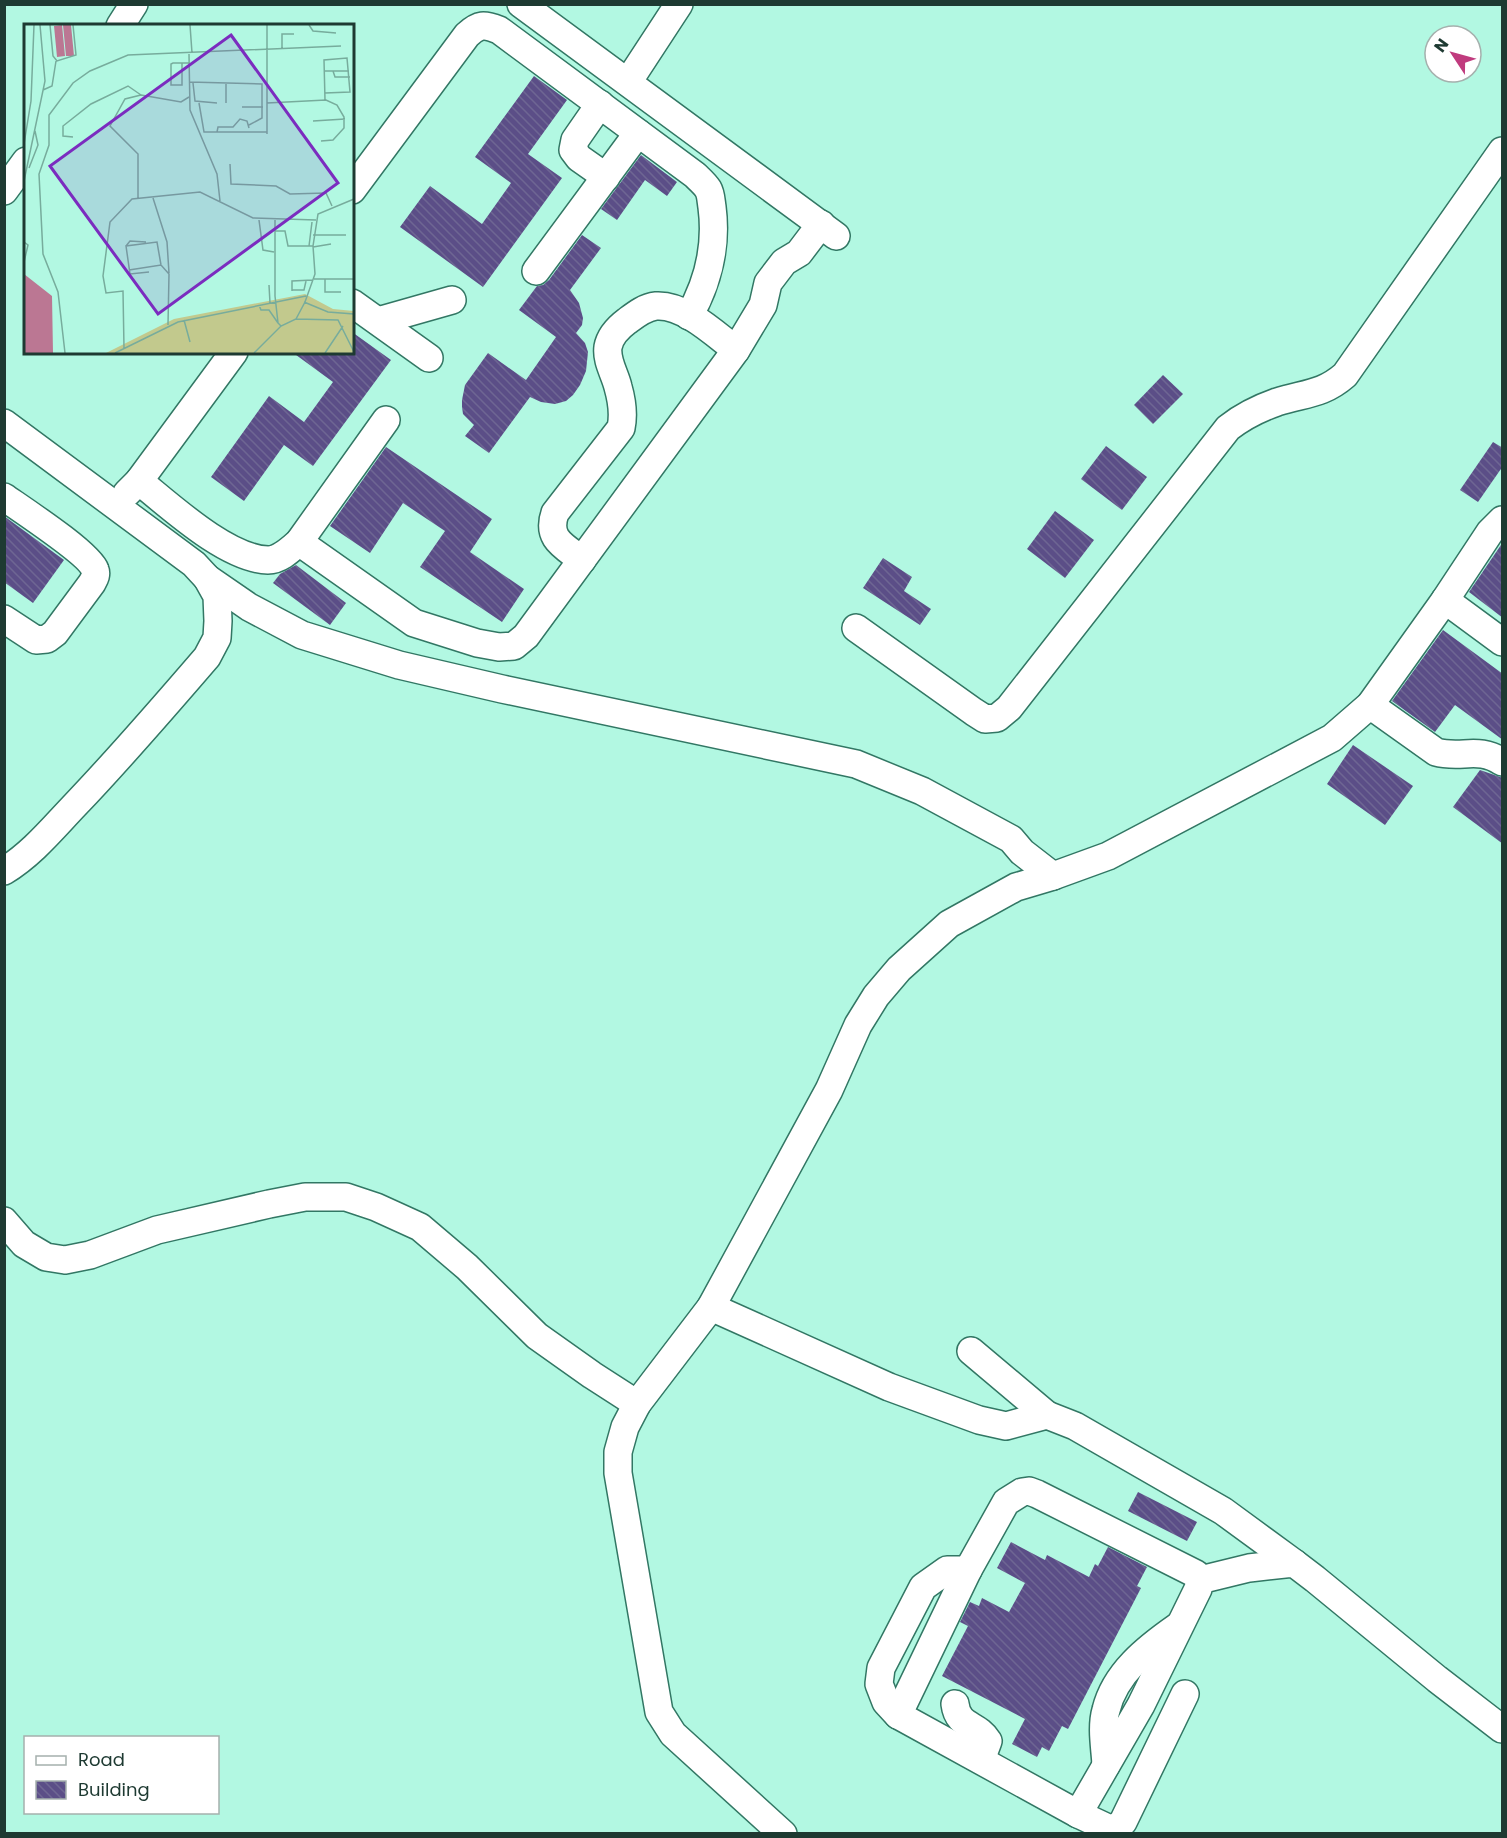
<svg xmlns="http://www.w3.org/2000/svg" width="1507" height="1838" viewBox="0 0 1507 1838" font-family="Poppins,sans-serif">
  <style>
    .building { fill: url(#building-back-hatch) }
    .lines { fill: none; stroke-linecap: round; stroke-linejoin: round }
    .minor-casing { stroke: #327764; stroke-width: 30 }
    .minor { stroke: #fff; stroke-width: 27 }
    .inset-road { fill: none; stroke: #77ac9c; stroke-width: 1.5 }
    .view { fill: #7b2cbf; fill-opacity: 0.15; stroke: #7b2cbf; stroke-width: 3 }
    .inset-edge { fill: none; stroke: #1e3a32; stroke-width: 3 }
  </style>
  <defs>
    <pattern id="building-back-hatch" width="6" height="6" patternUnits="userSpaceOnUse" patternTransform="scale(1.5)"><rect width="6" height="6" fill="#5b4e87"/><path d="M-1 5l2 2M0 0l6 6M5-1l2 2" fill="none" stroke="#6e6693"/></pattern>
  </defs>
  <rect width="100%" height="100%" fill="#b2f8e2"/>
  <g class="building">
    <polygon points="534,76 567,100 528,154 562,178 483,287 400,227 430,186 482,224 511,183 475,157"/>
    <polygon points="641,155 677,182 667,196 645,180 617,220 601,209"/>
    <polygon points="582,235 601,248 570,290 579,303 583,318 582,325 576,333 585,343 588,352 586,371 580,385 573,395 566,401 555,404 541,402 530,397 489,453 465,436 474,425 463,414 462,407 462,400 465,385 488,353 526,380 556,337 519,310 537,286 543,285 549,280"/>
    <polygon points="352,332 391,360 313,466 284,445 244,501 211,477 269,396 304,422 333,382 292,352 352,352"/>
    <polygon points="1163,375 1183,394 1153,424 1134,405"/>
    <polygon points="1493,442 1503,448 1503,466 1478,502 1460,490"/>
    <polygon points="1106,446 1147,477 1122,510 1081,479"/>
    <polygon points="386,447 492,519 470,552 524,589 502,622 420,567 445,531 403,503 370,553 330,526"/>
    <polygon points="1055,511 1094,540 1065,578 1027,549"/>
    <polygon points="4,516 64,560 33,603 4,582"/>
    <polygon points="1503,542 1503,618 1469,592"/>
    <polygon points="883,558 912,577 904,591 931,609 920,625 863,588"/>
    <polygon points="296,565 346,603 330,625 273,583 280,574"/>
    <polygon points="1443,630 1503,674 1503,740 1455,705 1435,732 1392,701"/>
    <polygon points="1353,745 1413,786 1385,825 1327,784"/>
    <polygon points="1480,770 1503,778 1503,844 1453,807"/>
    <polygon points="1138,1492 1197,1522 1187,1541 1128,1511"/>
    <polygon points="1011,1542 1045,1560 1047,1555 1089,1577 1095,1564 1098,1566 1108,1547 1147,1567 1137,1586 1141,1588 1068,1729 1062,1726 1049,1751 1042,1747 1037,1757 1012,1744 1025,1719 942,1676 968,1626 960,1622 970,1602 979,1606 982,1598 1009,1612 1025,1583 997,1568"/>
  </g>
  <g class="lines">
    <defs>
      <g id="minor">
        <polyline points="521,4 836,236"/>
        <polyline points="120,26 134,4"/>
        <polyline points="628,82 679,4"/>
        <polyline points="600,104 575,140 573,150 579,158 606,177"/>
        <path d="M352 190 467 35C479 24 484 24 499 30L695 175C699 179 705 184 708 189 711 194 711 201 712 207 717 245 708 283 689 316"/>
        <polyline points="4,191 26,161"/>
        <polyline points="536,271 638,133"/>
        <polyline points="352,303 429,358"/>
        <polyline points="378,321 452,300"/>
        <polyline points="4,423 194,564 207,578 249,607 302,635 399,665 502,689 856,764 922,791 1011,839 1022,852 1053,876"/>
        <path d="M139 481C170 506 227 559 268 560 280 560 290 550 299 542L386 420"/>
        <polyline points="127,493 139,481 234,352"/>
        <path d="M4 497C21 509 90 554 95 570 97 575 94 579 92 583L55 633 47 639 36 640 4 619"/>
        <polyline points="299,542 414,623 477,643 499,647 514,646 526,636 736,350 763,305 768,283 784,262 799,253 821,224"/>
        <path d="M582 560C564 546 546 539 555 513L621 428C624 414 622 401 618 387 615 374 606 361 608 347 610 336 619 327 627 321 635 315 645 307 656 306 684 304 715 334 736 350"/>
        <polyline points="1445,600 1502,642"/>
        <path d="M856 628 974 712 985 719 997 718 1009 708 1228 428C1242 417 1260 408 1277 402 1305 393 1322 395 1345 375L1502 151"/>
        <path d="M1370 705 1436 752C1461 759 1479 746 1502 762"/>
        <path d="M4 871C32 854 53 828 75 805 121 757 164 707 207 657L217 638 218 621 217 596 207 578"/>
        <polyline points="4,1221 24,1244 46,1257 65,1260 90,1255 157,1230 269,1204 305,1197 346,1197 376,1207 420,1227 467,1267 537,1336 592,1375 637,1404"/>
        <polyline points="711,1307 889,1387 979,1420 1006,1426 1047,1415 1075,1426 1223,1511 1294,1563"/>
        <polyline points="971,1351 1047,1415"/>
        <polyline points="1185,1694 1123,1822 1115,1829 1110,1829 1078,1814 898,1715 968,1570 1006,1502 1022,1492 1029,1491 1037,1494 1196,1574 1200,1580"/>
        <path d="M955 1704C958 1728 977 1723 988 1741L981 1760"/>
        <polyline points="898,1715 886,1702 879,1684 881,1668 923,1587 947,1570 968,1570"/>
        <path d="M1106 1765C1105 1747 1101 1727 1106 1710 1115 1673 1147 1648 1177 1627"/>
        <polyline points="1078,1814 1141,1705 1198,1589 1200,1580 1249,1568 1294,1563 1315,1579 1437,1679 1502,1729"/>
        <polyline points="783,1834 673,1734 659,1712 618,1473 618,1452 625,1427 637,1404 711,1307 829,1090 858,1025 876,996 899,969 949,924 1016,887 1053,876 1108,856 1332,738 1370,705 1445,600 1490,532 1502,520"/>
      </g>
    </defs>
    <use href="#minor" class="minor-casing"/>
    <use href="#minor" class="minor"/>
  </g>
  <g transform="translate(24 24)">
    <rect width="330" height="330" fill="#b2f8e2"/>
    <path d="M281 270 309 285 330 287V329H82L150 295Z" fill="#c2c98d"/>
    <path d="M38 1 41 32 33 33 30 2ZM39 1H47L50 32H42ZM0 250 28 272 29 329H0Z" fill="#bb7793"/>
    <path class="inset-road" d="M26 1 29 32 33 37 52 31 49 1M166 1 168 29M285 1 289 7 312 9M258 24V10H270M165 30 166 86 193 150 196 177M158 39V61H147V40L149 39H165M300 47H325M309 47 311 53H326M165 58 238 60V94L225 101M169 59 171 77 193 79M202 59V79M19 66 28 62 32 37M301 69 326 68 323 34 300 36 301 76M117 71 157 78 165 73M175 79 180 108H243M243 79 302 76 313 81 320 93V104L309 116 297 117M218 83H239M289 97 321 95M193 108 194 103H209L216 95 223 97 225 104M243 110V1M49 113 39 112V102L67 80 104 62 117 71M0 120 7 77 10 1M206 140 207 160 252 162 266 170 302 169 308 182M5 144 14 121 11 107M0 157 21 57 16 1M114 174V130L86 102 101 75 117 71M129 174 143 218 145 249M235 196 239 226 250 228M251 196V272L254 299 257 302M251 207H261L264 222H289M289 211H322M0 218 4 221 0 238M102 222 106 217 122 218M285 222 288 198M289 223 307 220M105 246 137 241 145 250 144 301M125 248 106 250 102 222 133 218 137 241M290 255H330M301 255V268H317M245 261 246 279M268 266H280L282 257M268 267V257L289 256M280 278 304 288 330 290M235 281 237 286H245L254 299M272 295 314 296 330 328M160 296 166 318M100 324 99 267 82 269 79 252 86 198 108 175 176 168 229 194 292 196M41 329 34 268 19 230 15 150 25 121V91L49 59 66 47 104 31 317 22M91 329 154 298 282 272M230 329 257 302 272 295 281 278 291 250 289 222 294 190 330 175M301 329 319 302"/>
    <path class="view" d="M207 11 314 159 134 290 26 142Z"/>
    <rect width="330" height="330" class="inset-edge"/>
  </g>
  <rect width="1507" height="1838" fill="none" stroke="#1e3a32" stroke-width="12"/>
  <rect x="24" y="1736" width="195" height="78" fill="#ffffff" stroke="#a5b0ad" stroke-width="1.5"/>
  <rect x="36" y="1756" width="30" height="9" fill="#ffffff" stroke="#a5b0ad" stroke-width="1.5"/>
  <text x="78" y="1766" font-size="18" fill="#1e3a32">Road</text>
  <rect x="36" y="1781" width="30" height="18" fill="url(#building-back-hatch)" stroke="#a5b0ad" stroke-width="1.5"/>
  <text x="78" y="1796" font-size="18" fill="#1e3a32">Building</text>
  <g transform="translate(1453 54) rotate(306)"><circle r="28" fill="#ffffff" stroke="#a5b0ad" stroke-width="1.5"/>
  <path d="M0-4.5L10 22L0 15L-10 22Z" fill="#c03b7e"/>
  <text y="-9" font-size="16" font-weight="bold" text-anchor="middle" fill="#1e3a32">N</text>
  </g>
</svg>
